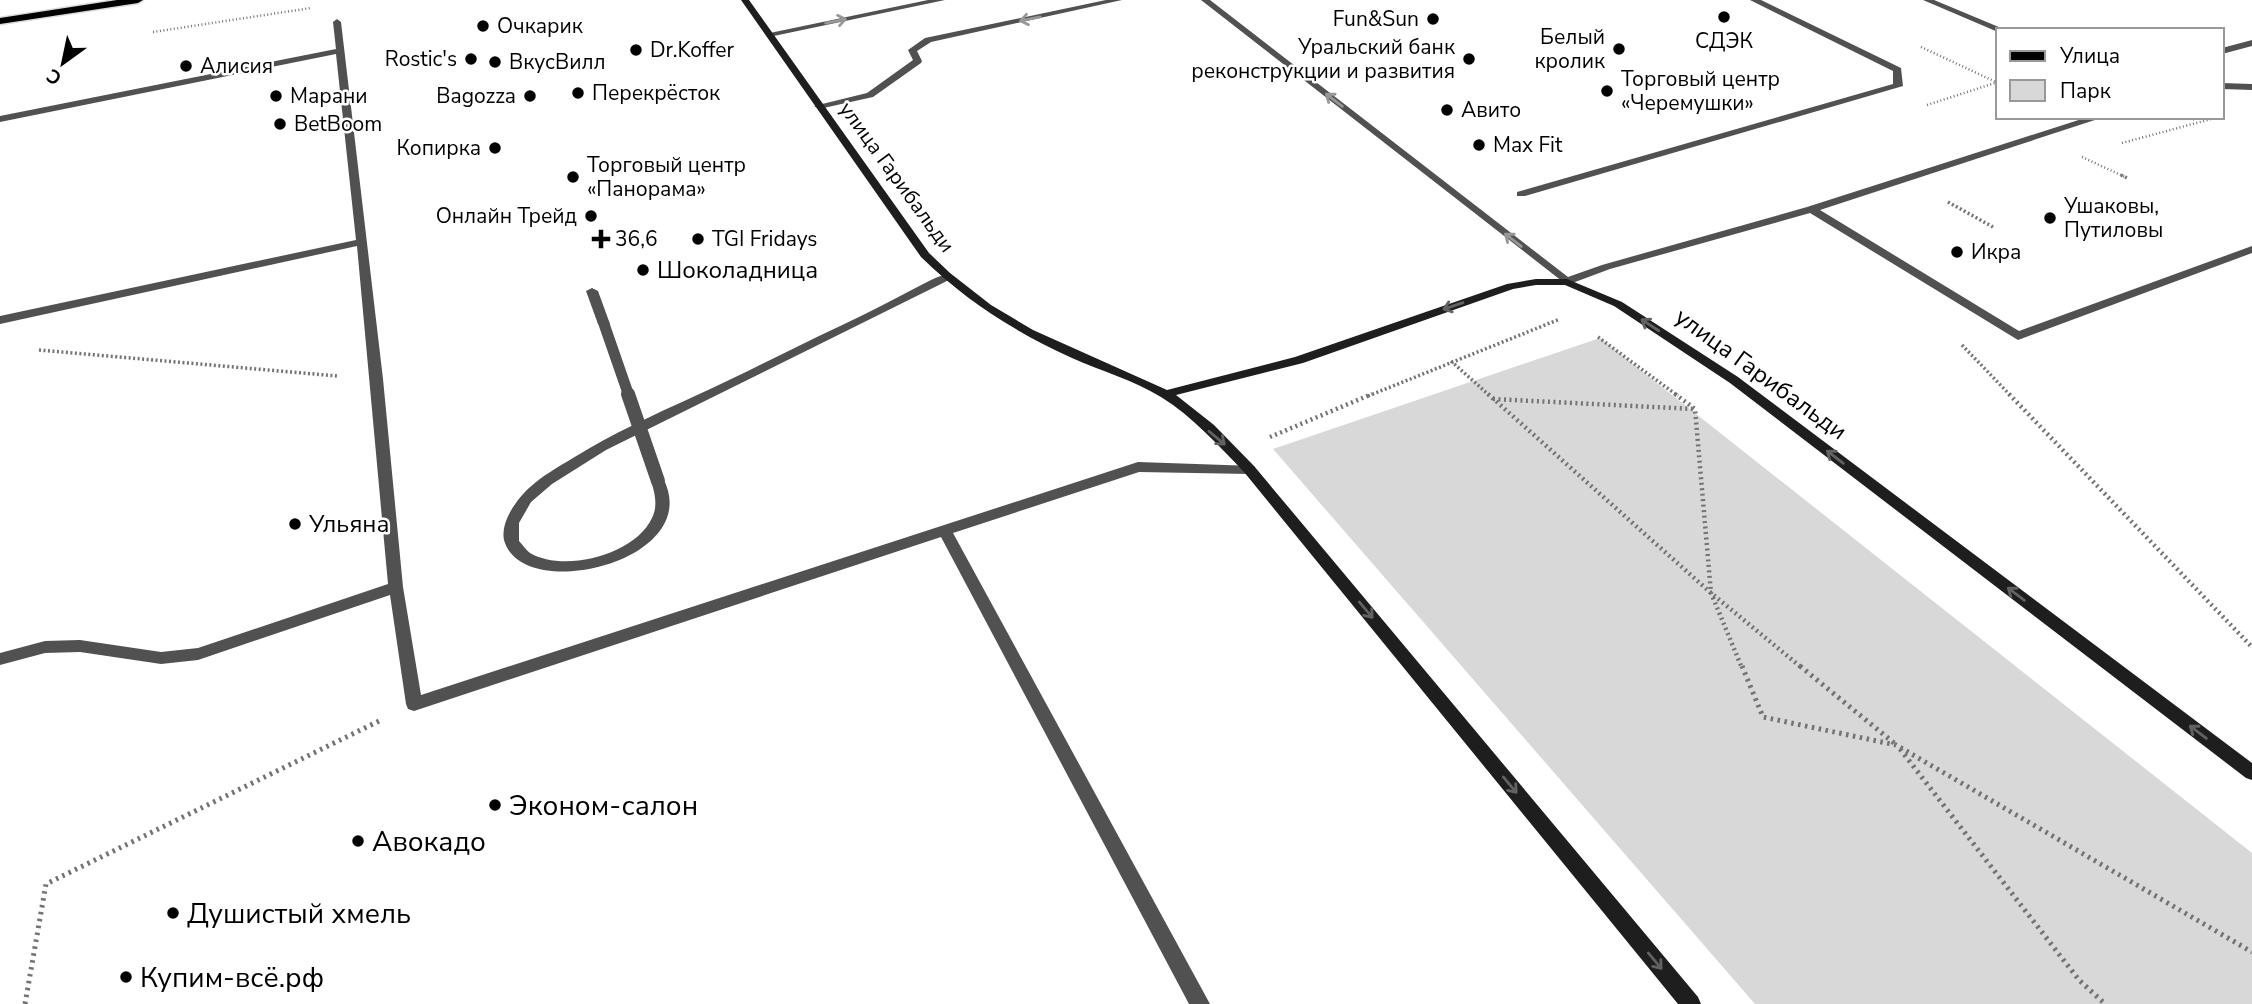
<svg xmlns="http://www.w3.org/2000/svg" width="2252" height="1004" viewBox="0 0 2252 1004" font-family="'Nunito Sans',sans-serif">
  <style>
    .green { fill: #d8d8d8 }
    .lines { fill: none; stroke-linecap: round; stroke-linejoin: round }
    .primary-casing { stroke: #dbdbdb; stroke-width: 3 }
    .path-far3 { stroke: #737373; stroke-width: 2.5; stroke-dasharray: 1 2.5; stroke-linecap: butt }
    .path-far2 { stroke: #737373; stroke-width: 3.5; stroke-dasharray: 2 2.5; stroke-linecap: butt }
    .path-far1 { stroke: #737373; stroke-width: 4.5; stroke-dasharray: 2 3.5; stroke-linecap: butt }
    .path { stroke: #737373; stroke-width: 5; stroke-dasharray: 2.5 4.5; stroke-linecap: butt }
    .lane { fill: #515151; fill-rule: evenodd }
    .secondary { fill: #1e1e1e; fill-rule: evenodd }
    .primary { fill: #000; fill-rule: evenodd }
    .lane-bridge-far1 { stroke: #515151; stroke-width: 11 }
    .lane-bridge { stroke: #515151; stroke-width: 14 }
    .oneway { stroke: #979797 }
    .oneway2 { stroke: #626262 }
    .poi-dot { fill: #000; stroke: #fff; stroke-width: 2.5 }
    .labels { text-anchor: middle; stroke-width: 5; stroke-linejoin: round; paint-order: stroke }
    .far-poi-label { font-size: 21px; fill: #000; stroke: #fff; text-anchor: start }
    .far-street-label { font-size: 21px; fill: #000; stroke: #fff }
    .poi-label { font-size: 24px; fill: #000; stroke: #fff; text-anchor: start }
    .street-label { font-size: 24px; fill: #000; stroke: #fff }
    .near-poi-label { font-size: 28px; fill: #000; stroke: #fff; text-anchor: start }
  </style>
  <rect width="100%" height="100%" fill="#fff"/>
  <polygon class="green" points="1600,338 2252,853 2252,1004 1755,1004 1273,449"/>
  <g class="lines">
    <defs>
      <polygon id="primary" points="117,0 143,0 138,3 0,24 0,18"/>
    </defs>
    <use href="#primary" class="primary-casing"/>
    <g class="path-far3">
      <polyline points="153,32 311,8"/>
      <polyline points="1921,47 1996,82"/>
      <polyline points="1927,105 1998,82"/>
      <polyline points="2183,117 2196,120"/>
      <polyline points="2122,143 2215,118"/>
      <polyline points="2082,157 2125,177"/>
    </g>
    <g class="path-far2">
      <polyline points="2121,175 2129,179"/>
      <polyline points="1948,202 1993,227"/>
      <polyline points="1598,337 1678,396"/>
      <polyline points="1962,345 2011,396"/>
      <polyline points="39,350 337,376"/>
      <polyline points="1451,361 1490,396"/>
      <polyline points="1368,396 1560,319"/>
    </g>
    <g class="path-far1">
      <polyline points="1488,394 1711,593 1802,668"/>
      <polyline points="1675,394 1695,409 1711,593 1742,668"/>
      <polyline points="2009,394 2252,647"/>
      <polyline points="1493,399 1694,409"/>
      <polyline points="1270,437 1372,394"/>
    </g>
    <g class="path">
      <polyline points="1742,666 1763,717 1896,745 2252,952"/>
      <polyline points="1800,666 1894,743"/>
      <polyline points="1900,749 2079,980 2105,1004"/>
      <polyline points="25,1004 46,884 379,721"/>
    </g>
    <g class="lane">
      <polygon points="928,0 945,0 769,37 765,34"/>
      <polygon points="1106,0 1122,0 931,42 917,51 922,61 921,63 873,97 819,109 814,106 867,93 913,60 908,50 925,38"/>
      <polygon points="1201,0 1210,0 1568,277 1602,265 1807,207 2088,117 2104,117 1820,210 2019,331 2252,246 2252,253 2018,340 1810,213 1610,269 1567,285"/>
      <polygon points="1750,0 1761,0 1901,68 1903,86 1525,196 1517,196 1517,192 1893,84 1893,71"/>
      <polygon points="1923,0 1934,0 2006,30 1998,30 1998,32"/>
      <polygon points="337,19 341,22 383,379 403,587 421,695 1138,462 1254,466 1256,469 1249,474 1139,472 953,533 1210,1004 1189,1004 941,537 414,711 408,709 406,704 390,595 198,660 161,664 80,652 45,653 0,665 0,653 45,641 80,640 161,652 198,648 388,584 357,246 0,324 0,316 356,240 336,54 0,122 0,116 336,49 333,22"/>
      <polygon points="2252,40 2252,46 2222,54 2222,48"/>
      <polygon points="2222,83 2252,84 2252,90 2222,89"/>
      <path d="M947 274 953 277 951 279 606 450 552 484 531 502 519 523V541C523 545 526 550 530 553 564 573 635 555 652 518 658 506 655 493 651 481L658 476 663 478C706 560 527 604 505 543 498 525 516 500 529 488 542 476 558 467 573 458 612 434 653 415 695 396 737 377 778 356 819 336 847 323 876 309 904 294 918 287 932 278 947 274Z"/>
      <polygon points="592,288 598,291 610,324 608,327 604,328 598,324 586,291"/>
    </g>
    <path class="secondary" d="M741 0H749L929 253 950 273 991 305 1033 330 1167 390 1295 357 1507 284 1536 279H1567L1622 302 1738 377 2252 763V780L2246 778 1730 383 1614 306 1565 285H1536L1513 289 1303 363 1176 395 1214 425 1254 466 1698 997 1701 1004H1678L1244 472C1218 445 1193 417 1161 397 1133 380 1101 371 1072 358 1015 332 966 301 921 257Z"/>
    <use href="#primary" class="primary"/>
    <polyline class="lane-bridge-far1" points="604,324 629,396"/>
    <polyline class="lane-bridge" points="628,394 658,481"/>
  </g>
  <defs><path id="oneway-shaft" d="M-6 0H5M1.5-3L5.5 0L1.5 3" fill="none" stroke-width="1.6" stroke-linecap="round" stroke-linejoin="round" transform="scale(1.75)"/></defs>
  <g class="oneway">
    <use href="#oneway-shaft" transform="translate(1030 19) rotate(169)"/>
    <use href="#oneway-shaft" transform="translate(836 21) rotate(-11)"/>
    <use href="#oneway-shaft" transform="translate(1334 100) rotate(-142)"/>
    <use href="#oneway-shaft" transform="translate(1513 240) rotate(-142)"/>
  </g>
  <g class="oneway2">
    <use href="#oneway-shaft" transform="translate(1453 306) rotate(161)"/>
    <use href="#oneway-shaft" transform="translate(1650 325) rotate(-147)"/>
    <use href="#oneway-shaft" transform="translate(1217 438) rotate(40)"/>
    <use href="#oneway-shaft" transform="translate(1835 457) rotate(-143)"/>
    <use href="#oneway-shaft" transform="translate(2016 594) rotate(-143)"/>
    <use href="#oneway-shaft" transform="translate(1366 610) rotate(50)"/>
    <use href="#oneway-shaft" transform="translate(2198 732) rotate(-143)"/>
    <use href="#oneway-shaft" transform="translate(1510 785) rotate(50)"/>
    <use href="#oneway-shaft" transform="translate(1655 961) rotate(50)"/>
  </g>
  <g class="poi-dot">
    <circle cx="1724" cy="17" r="7"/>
    <circle cx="1433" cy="19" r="7"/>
    <circle cx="483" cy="26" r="7"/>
    <circle cx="1619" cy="49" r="7"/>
    <circle cx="636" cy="50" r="7"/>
    <circle cx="471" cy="59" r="7"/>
    <circle cx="1469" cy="59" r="7"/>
    <circle cx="495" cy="62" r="7"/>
    <circle cx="186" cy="66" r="7"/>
    <circle cx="1607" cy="91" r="7"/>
    <circle cx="578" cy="93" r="7"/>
    <circle cx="276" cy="96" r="7"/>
    <circle cx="530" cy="96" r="7"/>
    <circle cx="1447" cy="110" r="7"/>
    <circle cx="280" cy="124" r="7"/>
    <circle cx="1479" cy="145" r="7"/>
    <circle cx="495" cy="148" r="7"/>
    <circle cx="573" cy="177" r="7"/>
    <circle cx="591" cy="216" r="7"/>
    <circle cx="2050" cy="218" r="7"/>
    <path d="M597.5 228.5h7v7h7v7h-7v7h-7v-7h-7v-7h7z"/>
    <circle cx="698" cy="239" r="7"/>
    <circle cx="1957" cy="252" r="7"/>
    <circle cx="643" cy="270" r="7"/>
    <circle cx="295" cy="524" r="7"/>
    <circle cx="495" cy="805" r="7"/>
    <circle cx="358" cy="841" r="7"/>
    <circle cx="173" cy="913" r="7"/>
    <circle cx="126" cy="977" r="7"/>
  </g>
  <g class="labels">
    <g class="far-poi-label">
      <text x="1419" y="26" text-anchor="end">Fun&amp;Sun</text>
      <text x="497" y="33">Очкарик</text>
      <text x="1605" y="44" text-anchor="end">Белый<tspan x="1605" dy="24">кролик</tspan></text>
      <text x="1724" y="48" text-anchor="middle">СДЭК</text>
      <text x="1455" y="54" text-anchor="end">Уральский банк<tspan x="1455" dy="24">реконструкции и развития</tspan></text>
      <text x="650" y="57">Dr.Koffer</text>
      <text x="457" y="66" text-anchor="end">Rostic's</text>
      <text x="509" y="69">ВкусВилл</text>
      <text x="200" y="73">Алисия</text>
      <text x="1621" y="86">Торговый центр<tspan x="1621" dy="24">«Черемушки»</tspan></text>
      <text x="592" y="100">Перекрёсток</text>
      <text x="290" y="103">Марани</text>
      <text x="516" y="103" text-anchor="end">Bagozza</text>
      <text x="1461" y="117">Авито</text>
      <text x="294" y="131">BetBoom</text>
      <text x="1493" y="152">Max Fit</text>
      <text x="481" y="155" text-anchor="end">Копирка</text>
      <text x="587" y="172">Торговый центр<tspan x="587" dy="24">«Панорама»</tspan></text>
      <text x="2064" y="213">Ушаковы,<tspan x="2064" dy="24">Путиловы</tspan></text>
      <text x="577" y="223" text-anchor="end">Онлайн Трейд</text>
      <text x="615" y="246">36,6</text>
      <text x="712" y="246">TGI Fridays</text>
      <text x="1971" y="259">Икра</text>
    </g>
    <g class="far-street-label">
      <text transform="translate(897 177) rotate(54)" y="7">улица Гарибальди</text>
    </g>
    <g class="poi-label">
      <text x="657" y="278">Шоколадница</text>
      <text x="309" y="532">Ульяна</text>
    </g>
    <g class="street-label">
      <text transform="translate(1761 374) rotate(36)" y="8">улица Гарибальди</text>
    </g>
    <g class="near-poi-label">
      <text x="509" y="815">Эконом-салон</text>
      <text x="372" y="851">Авокадо</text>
      <text x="187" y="923">Душистый хмель</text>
      <text x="140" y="987">Купим-всё.рф</text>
    </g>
  </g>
  <rect x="1996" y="28" width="228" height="91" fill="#ffffff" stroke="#999999" stroke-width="2"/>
  <rect x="2010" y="51" width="35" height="10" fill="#000000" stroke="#999999" stroke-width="2"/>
  <text x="2060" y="63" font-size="21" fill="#000000">Улица</text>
  <rect x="2010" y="80" width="35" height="21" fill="#d8d8d8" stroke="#999999" stroke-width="2"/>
  <text x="2060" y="98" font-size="21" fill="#000000">Парк</text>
  <g transform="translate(63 63) rotate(213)" stroke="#ffffff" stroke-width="5" paint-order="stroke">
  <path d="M0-5L12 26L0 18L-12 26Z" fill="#000000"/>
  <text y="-10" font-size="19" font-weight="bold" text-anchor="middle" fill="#000000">С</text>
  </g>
</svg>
